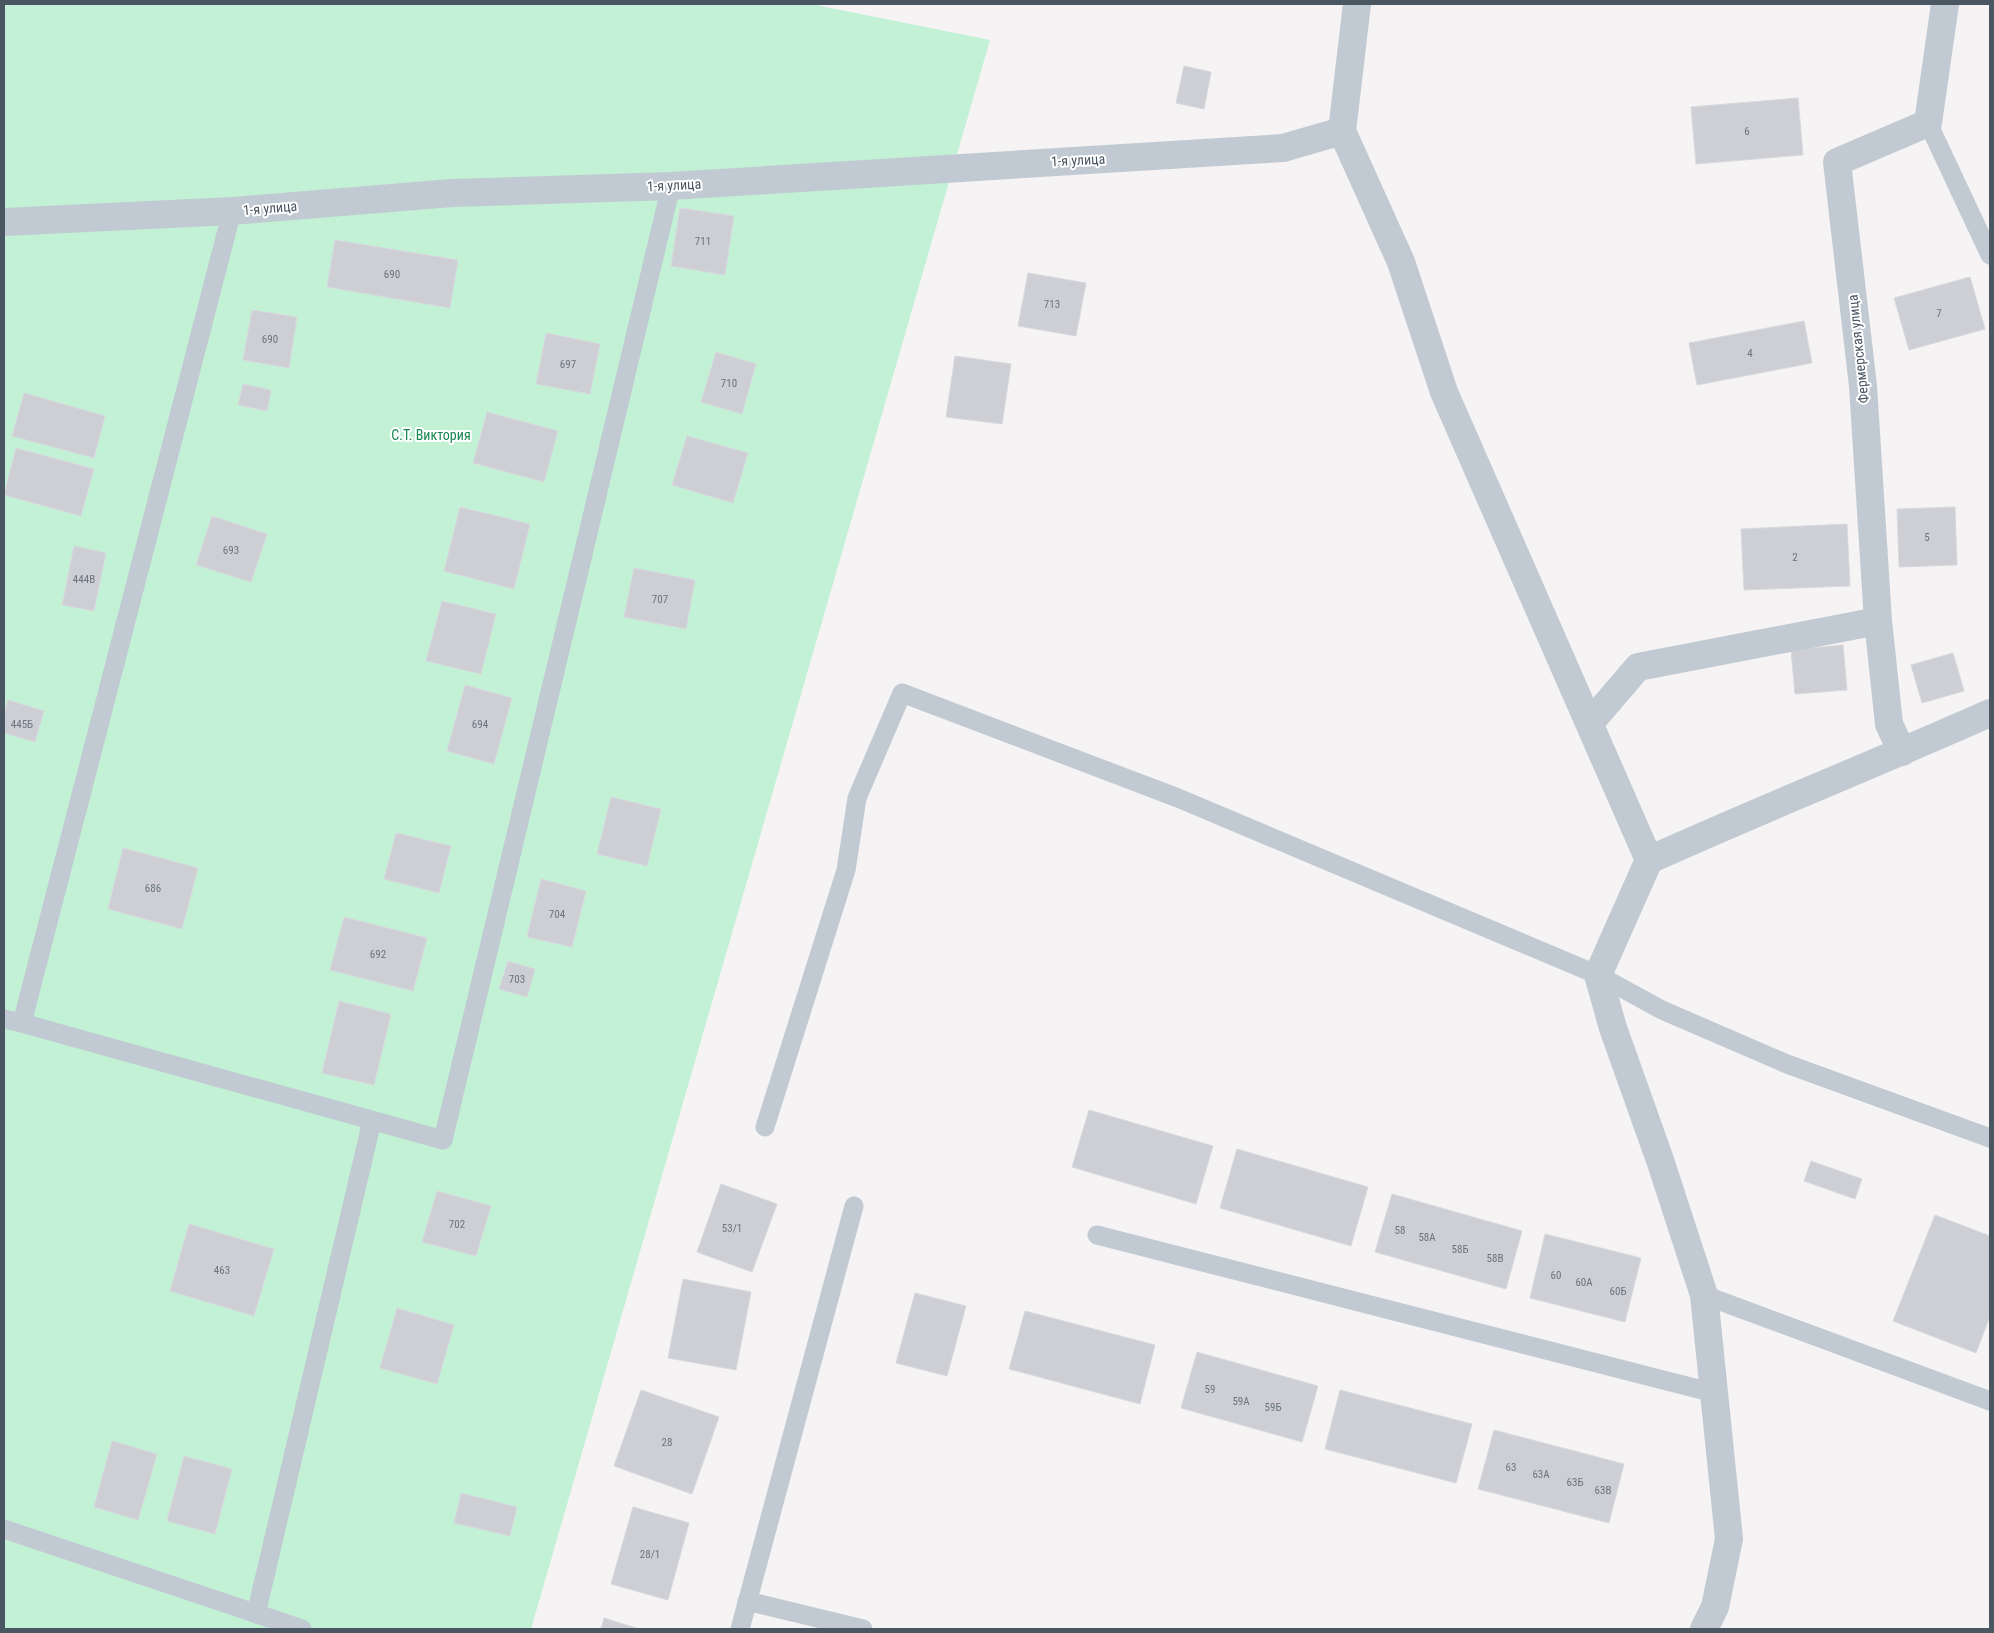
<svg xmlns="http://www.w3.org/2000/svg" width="1994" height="1633" viewBox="0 0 1994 1633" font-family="'Roboto Condensed',sans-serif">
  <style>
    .green { fill: #c3f1d5 }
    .building { fill: #cdcfd5; stroke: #d7d9de }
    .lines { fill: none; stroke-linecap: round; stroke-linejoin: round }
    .service { stroke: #c1cad2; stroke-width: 19 }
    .minor { stroke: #c1cad2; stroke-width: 28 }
    .labels { text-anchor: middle; stroke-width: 4; stroke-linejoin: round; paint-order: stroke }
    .number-label { font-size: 11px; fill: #6b747e }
    .street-label { font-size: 14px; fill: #4a5661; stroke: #fff }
    .park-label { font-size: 14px; fill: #17864f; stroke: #fff }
  </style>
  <rect width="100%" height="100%" fill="#f5f3f3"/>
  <polygon class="green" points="4,4 811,4 990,40 531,1629 4,1629"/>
  <g class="building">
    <polygon points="1184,66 1211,72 1204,109 1176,103"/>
    <polygon points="1798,98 1803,155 1696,164 1691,107"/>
    <polygon points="680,208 734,216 725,275 671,266"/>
    <polygon points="335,240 458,260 450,308 327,287"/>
    <polygon points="1028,273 1086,283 1076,336 1018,326"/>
    <polygon points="1970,277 1985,329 1909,350 1894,298"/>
    <polygon points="252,310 297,317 289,368 243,360"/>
    <polygon points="1804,321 1812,363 1697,385 1689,343"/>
    <polygon points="546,333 600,344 590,394 536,384"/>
    <polygon points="716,352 756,364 742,414 701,402"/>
    <polygon points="955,356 1011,364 1002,424 946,417"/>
    <polygon points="243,384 271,390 267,411 238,405"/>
    <polygon points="24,393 105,416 94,458 12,436"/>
    <polygon points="487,412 558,431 544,482 473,463"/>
    <polygon points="687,436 748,453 733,503 672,485"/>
    <polygon points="16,448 94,469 81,516 4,495"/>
    <polygon points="460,507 530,524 514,589 444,571"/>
    <polygon points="1955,507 1957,565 1899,567 1897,509"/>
    <polygon points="212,516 267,534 251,582 196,565"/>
    <polygon points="1847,524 1850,586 1744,590 1741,529"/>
    <polygon points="74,546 106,553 94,611 62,605"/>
    <polygon points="634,568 695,580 686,629 624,617"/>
    <polygon points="442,601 496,614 481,674 426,661"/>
    <polygon points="1843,645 1847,690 1795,694 1791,650"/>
    <polygon points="1953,653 1964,691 1922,703 1911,665"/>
    <polygon points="465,685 512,698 494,764 447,751"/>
    <polygon points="8,700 44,711 35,742 4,733 4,715"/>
    <polygon points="611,797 661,809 647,866 597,854"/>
    <polygon points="396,833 451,846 439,893 384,879"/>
    <polygon points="123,848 198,868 182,929 108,909"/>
    <polygon points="541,879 586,891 572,947 527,937"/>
    <polygon points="344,917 427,938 413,991 330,970"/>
    <polygon points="508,961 535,969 527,997 499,989"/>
    <polygon points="339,1001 391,1014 374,1085 322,1073"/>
    <polygon points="1089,1110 1213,1146 1196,1204 1072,1167"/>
    <polygon points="1237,1149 1368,1187 1351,1246 1220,1208"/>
    <polygon points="1811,1161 1862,1179 1855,1199 1804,1181"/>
    <polygon points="721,1184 777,1204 752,1272 697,1252"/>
    <polygon points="437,1191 491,1206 476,1256 422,1242"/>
    <polygon points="1392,1194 1522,1231 1506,1289 1375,1252"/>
    <polygon points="1935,1215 1990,1236 1990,1316 1976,1353 1893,1321"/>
    <polygon points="189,1224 274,1249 254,1316 170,1291"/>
    <polygon points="1545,1234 1641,1258 1625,1322 1530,1298"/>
    <polygon points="683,1279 751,1292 736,1370 668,1358"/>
    <polygon points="915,1293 966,1306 947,1376 896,1363"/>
    <polygon points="397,1308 454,1325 437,1384 380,1368"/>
    <polygon points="1025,1311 1155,1345 1140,1404 1009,1369"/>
    <polygon points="1197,1352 1318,1386 1302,1442 1181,1408"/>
    <polygon points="641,1390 719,1417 692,1494 614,1466"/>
    <polygon points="1340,1390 1472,1424 1456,1483 1325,1449"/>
    <polygon points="1494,1430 1624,1464 1609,1523 1478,1489"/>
    <polygon points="112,1441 157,1454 138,1520 94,1507"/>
    <polygon points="184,1456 232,1469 215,1534 167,1521"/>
    <polygon points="461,1493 517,1507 510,1536 454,1523"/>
    <polygon points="633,1507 689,1523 668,1600 611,1584"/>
    <polygon points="604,1618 639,1629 601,1629"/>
  </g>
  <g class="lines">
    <g class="service">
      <polyline points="1928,123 1990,255"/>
      <polyline points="4,1019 22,1023 232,211"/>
      <polyline points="22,1023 443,1140 671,186"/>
      <polyline points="765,1127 846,870 857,798 902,693 1178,798 1598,975 1662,1010 1787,1064 1990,1138"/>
      <polyline points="1097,1235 1714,1393"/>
      <polyline points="1704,1295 1990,1401"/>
      <polyline points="4,1529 302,1629"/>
      <polyline points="747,1601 863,1629"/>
      <polyline points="256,1614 372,1121"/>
      <polyline points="740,1629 854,1206"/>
    </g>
    <g class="minor">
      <polyline points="1357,4 1342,131 1401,262 1444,392 1649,860 1598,975 1613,1028 1660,1160 1704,1295 1729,1539 1715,1607 1704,1629"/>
      <polyline points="4,222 232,211 452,193 671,186 1283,148 1342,131"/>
      <polyline points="1590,723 1638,667 1878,621"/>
      <polyline points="1902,752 1889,724 1878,621 1863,386 1837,162 1928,123 1945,4"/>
      <path d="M1649 860C1762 809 1877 763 1990 713"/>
    </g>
  </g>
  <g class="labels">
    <g class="number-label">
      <text x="1747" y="135">6</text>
      <text x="703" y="245">711</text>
      <text x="392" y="278">690</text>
      <text x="1052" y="308">713</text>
      <text x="1939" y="317">7</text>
      <text x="270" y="343">690</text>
      <text x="1750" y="357">4</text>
      <text x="568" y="368">697</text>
      <text x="729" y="387">710</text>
      <text x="1927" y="541">5</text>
      <text x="231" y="554">693</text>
      <text x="1795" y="561">2</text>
      <text x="84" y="583">444В</text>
      <text x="660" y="603">707</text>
      <text x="22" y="728">445Б</text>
      <text x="480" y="728">694</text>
      <text x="153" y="892">686</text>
      <text x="557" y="918">704</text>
      <text x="378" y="958">692</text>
      <text x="517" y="983">703</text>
      <text x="457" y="1228">702</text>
      <text x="732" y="1232">53/1</text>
      <text x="1400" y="1234">58</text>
      <text x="1427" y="1241">58А</text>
      <text x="1460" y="1253">58Б</text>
      <text x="1495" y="1262">58В</text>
      <text x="222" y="1274">463</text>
      <text x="1556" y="1279">60</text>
      <text x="1584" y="1286">60А</text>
      <text x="1618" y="1295">60Б</text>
      <text x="1210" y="1393">59</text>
      <text x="1241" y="1405">59А</text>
      <text x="1273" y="1411">59Б</text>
      <text x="667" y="1446">28</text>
      <text x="1511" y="1471">63</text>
      <text x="1541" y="1478">63А</text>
      <text x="1575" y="1486">63Б</text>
      <text x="1603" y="1494">63В</text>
      <text x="650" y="1558">28/1</text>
    </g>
    <g class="street-label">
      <text transform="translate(1078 160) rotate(-3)" y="5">1-я улица</text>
      <text transform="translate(674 185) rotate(-3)" y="5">1-я улица</text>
      <text transform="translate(270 208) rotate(-5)" y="5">1-я улица</text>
      <text transform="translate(1858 349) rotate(-96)" y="5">Фермерская улица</text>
    </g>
    <g class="park-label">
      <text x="431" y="440">С.Т. Виктория</text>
    </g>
  </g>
  <rect width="1994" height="1633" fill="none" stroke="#4a5661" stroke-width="10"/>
</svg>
